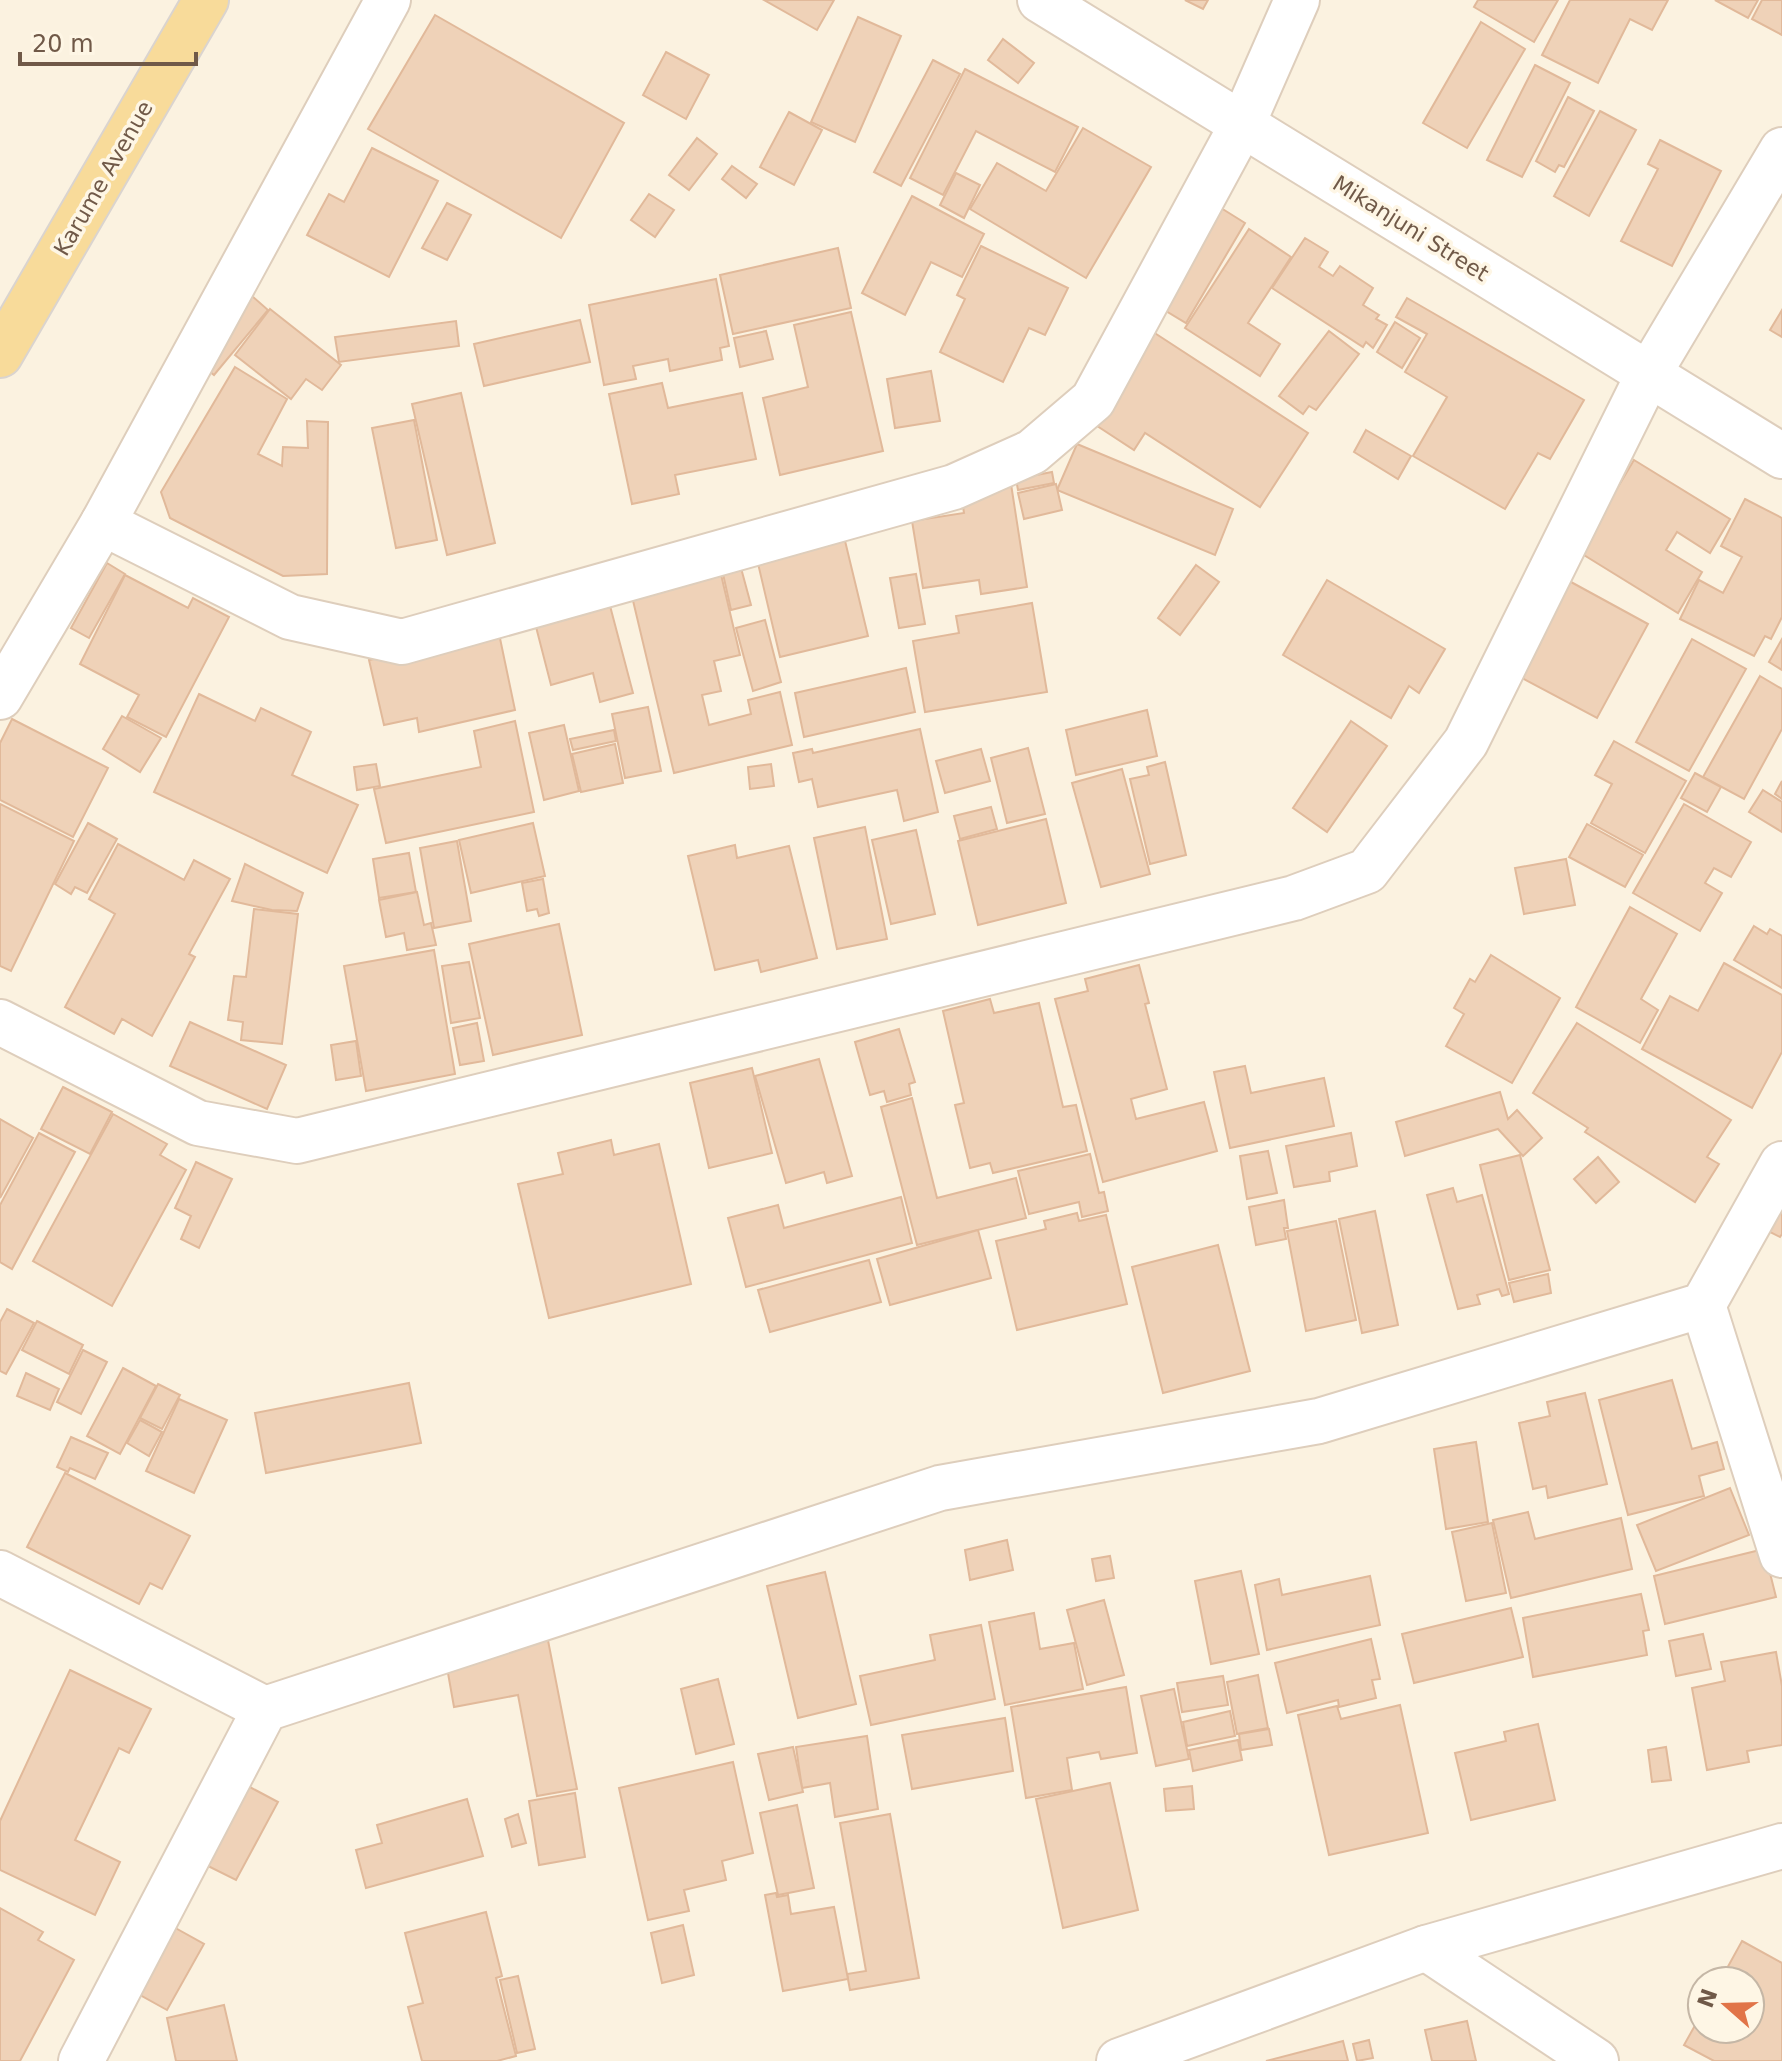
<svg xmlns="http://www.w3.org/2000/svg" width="1782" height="2061" viewBox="0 0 1782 2061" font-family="'DejaVu Sans',sans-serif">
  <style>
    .building { fill: #efd2b8; stroke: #e1b99a; stroke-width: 2 }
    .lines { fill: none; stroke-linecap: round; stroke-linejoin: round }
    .minor-casing { stroke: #decebc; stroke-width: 48 }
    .major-casing { stroke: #dad4cf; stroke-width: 48 }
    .minor { stroke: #fff; stroke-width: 44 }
    .major { stroke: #f8db9a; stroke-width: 44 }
    .labels { text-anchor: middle; stroke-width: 7; stroke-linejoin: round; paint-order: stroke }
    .street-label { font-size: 22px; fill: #705948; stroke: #fef6e5 }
  </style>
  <rect width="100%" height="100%" fill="#fbf2e0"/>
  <g class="building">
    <polygon points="764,0 834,0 817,30"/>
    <polygon points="1185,0 1208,0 1203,9"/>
    <polygon points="1478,0 1558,0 1534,42 1474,7"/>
    <polygon points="1570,0 1668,0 1652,30 1630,19 1598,83 1542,55"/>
    <polygon points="1715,0 1758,0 1748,18"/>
    <polygon points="1762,0 1782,0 1782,35 1752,19"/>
    <polygon points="435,15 624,123 561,238 368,129"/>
    <polygon points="858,17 901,36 855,142 811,122"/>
    <polygon points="1481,22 1525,49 1467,148 1423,123"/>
    <polygon points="1003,39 1034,63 1018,83 988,60"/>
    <polygon points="666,52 709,75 686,119 643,95"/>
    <polygon points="933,60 960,74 901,186 874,172"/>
    <polygon points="1535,65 1570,83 1522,177 1487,160"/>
    <polygon points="965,69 1078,127 1055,172 976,131 943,195 910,178"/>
    <polygon points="1568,97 1594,111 1564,167 1559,165 1555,172 1536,161"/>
    <polygon points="1600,111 1636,130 1589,216 1554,196"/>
    <polygon points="789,112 822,130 794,185 760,167"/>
    <polygon points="1083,128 1151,167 1086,278 970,209 997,163 1046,191"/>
    <polygon points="697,138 717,154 689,190 669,175"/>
    <polygon points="1660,140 1721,171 1672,266 1621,241 1658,169 1648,164"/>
    <polygon points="372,148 438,181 389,277 307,235 329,194 344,202"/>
    <polygon points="732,166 757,184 746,198 722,179"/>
    <polygon points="956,173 980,185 964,218 940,205"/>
    <polygon points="649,194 674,210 655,237 631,220"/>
    <polygon points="912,196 984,234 962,277 931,262 905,315 862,293"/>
    <polygon points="447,203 471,215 447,260 422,248"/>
    <polygon points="1221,208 1245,223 1186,323 1151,302"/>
    <polygon points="1249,229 1291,257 1248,323 1280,344 1260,376 1185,328"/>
    <polygon points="1305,238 1328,252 1319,267 1333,276 1340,266 1373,288 1363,305 1379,315 1376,319 1387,325 1373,348 1366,342 1363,347 1272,288"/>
    <polygon points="981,246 1068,288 1045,335 1029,328 1003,382 940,352 965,299 957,295"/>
    <polygon points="838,248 851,308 733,334 720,275"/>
    <polygon points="716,279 729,346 720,348 722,360 670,371 668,359 633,366 636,379 604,385 589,305"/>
    <polygon points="252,296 268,310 214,375 198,362"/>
    <polygon points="1407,298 1584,400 1550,459 1538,453 1505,509 1413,456 1447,397 1405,372 1427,334 1396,317"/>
    <polygon points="270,309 341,365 322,390 306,379 291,399 235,355"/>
    <polygon points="1782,310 1782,337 1770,330"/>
    <polygon points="851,312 883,451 780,475 763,398 808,387 794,325"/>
    <polygon points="580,320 590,362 484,386 474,344"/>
    <polygon points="456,321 459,346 339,362 335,337"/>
    <polygon points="1395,322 1420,338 1402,368 1377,352"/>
    <polygon points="1147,328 1308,433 1260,507 1145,433 1134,450 1088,420"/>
    <polygon points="766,331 773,359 740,367 734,338"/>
    <polygon points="1329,331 1359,354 1316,410 1309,406 1303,414 1279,396"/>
    <polygon points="235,367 287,399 258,454 282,466 283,447 308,448 307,421 328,422 327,574 283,576 170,518 161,492"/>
    <polygon points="931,371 940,421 895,428 887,379"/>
    <polygon points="662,383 668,408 742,393 756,459 675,475 679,494 632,504 609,394"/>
    <polygon points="461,393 495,543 447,555 412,404"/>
    <polygon points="414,420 437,540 396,548 372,428"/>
    <polygon points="1366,430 1411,456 1398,479 1354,452"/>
    <polygon points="1077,444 1233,509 1215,555 1057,490"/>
    <polygon points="1634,460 1730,519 1710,553 1677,532 1666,550 1702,572 1678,613 1579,552"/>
    <polygon points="1052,472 1054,483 1018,490 1016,479"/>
    <polygon points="1011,484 1027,587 981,594 979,580 923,588 912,521 964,513 961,493"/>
    <polygon points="1056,484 1062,510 1024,519 1018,493"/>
    <polygon points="1745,499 1782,518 1782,617 1771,639 1765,636 1754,656 1680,619 1699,580 1723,593 1742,557 1721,546"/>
    <polygon points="839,516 868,636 780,657 752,538"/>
    <polygon points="107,563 125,574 89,638 71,628"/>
    <polygon points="1196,565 1219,582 1180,635 1158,618"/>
    <polygon points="719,566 740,655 714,661 721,691 702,695 709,725 751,714 748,700 780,692 792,745 674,773 630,588"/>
    <polygon points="741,568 751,605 731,610 723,574"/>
    <polygon points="916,574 925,624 899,628 890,578"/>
    <polygon points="125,575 188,608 193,598 229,617 166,737 127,717 139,695 80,664"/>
    <polygon points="1560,576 1648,624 1597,718 1522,678 1540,644 1527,637"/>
    <polygon points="1327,580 1445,649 1419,693 1409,686 1391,718 1283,655"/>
    <polygon points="609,602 633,693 600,702 593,673 551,685 535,623"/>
    <polygon points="1032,603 1047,692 925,712 913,641 959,633 956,616"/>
    <polygon points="765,620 781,682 753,691 736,628"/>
    <polygon points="497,624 515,710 419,732 417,718 384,725 369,660 403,653"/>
    <polygon points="1692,639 1746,669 1689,771 1636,742"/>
    <polygon points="1782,639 1782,670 1769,662"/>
    <polygon points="906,668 915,712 804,737 795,693"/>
    <polygon points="1760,676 1782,689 1782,729 1744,799 1703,777"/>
    <polygon points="199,694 255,721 261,708 311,732 292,775 358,805 327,873 154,792"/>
    <polygon points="648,707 661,771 625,778 612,714"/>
    <polygon points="1147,710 1157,756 1076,775 1066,730"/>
    <polygon points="122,716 161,738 140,772 103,749"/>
    <polygon points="12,719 108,768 73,837 0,800 0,743"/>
    <polygon points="515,721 534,812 386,843 374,789 481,767 474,731"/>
    <polygon points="1351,721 1387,746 1327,832 1293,808"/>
    <polygon points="564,725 579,791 544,800 529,733"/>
    <polygon points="920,729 938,812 904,821 897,790 818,807 812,779 799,782 793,753 812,749 813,753"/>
    <polygon points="614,730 616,741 573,750 570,739"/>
    <polygon points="1614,741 1686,781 1645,853 1591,823 1612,784 1595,775"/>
    <polygon points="615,744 623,783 581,792 572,754"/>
    <polygon points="1028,748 1045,814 1007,823 991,758"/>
    <polygon points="981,749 990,781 945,793 936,761"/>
    <polygon points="1165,762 1186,855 1150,864 1130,779 1149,775 1147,767"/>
    <polygon points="376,764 380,786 357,790 354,767"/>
    <polygon points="771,764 774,786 750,789 748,767"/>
    <polygon points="1122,769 1150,874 1101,887 1072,783"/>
    <polygon points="1695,773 1721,787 1707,812 1681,798"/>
    <polygon points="1782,781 1782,799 1775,794"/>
    <polygon points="1763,790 1782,802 1782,832 1749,812"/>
    <polygon points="0,804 74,841 11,971 0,966"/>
    <polygon points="1684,804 1751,842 1731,877 1714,868 1705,883 1722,893 1700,931 1633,893"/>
    <polygon points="991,807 997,829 960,839 954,816"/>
    <polygon points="1046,819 1066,903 978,925 958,841"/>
    <polygon points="88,823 117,839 87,893 75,887 71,894 55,884"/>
    <polygon points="533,823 545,876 471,893 459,840"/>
    <polygon points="1587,824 1643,855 1625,887 1569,857"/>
    <polygon points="865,827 887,939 837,949 814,838"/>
    <polygon points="916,830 935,914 891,924 872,840"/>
    <polygon points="457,841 471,921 434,928 420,848"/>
    <polygon points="118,844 184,880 194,860 230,879 189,954 195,957 152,1036 122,1019 114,1034 65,1007 115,914 89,899"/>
    <polygon points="735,845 737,858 789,846 817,958 761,972 758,960 715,970 688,856"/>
    <polygon points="409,853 416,892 379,898 373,859"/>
    <polygon points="1566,859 1575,905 1524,914 1515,868"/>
    <polygon points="245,864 303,893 297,911 272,910 232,901"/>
    <polygon points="543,879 549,913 539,916 537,909 527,911 522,883"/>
    <polygon points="417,892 424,925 431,923 436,945 407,950 404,933 386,937 379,900"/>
    <polygon points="1630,907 1677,934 1641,999 1658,1010 1640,1043 1576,1007"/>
    <polygon points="254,909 298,914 282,1044 241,1040 243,1022 228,1020 234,976 246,977"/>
    <polygon points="559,924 582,1035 493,1055 469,944"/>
    <polygon points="1754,926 1767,934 1770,929 1782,936 1782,988 1734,960"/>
    <polygon points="434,950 455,1074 366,1091 344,966"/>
    <polygon points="1491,955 1560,998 1512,1083 1446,1046 1464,1014 1454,1008 1470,979 1475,982"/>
    <polygon points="469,962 480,1018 451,1023 442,966"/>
    <polygon points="1724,963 1782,995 1782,1052 1752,1108 1642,1049 1670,996 1698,1011"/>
    <polygon points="1139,965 1149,1003 1145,1004 1167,1089 1131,1099 1136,1119 1204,1102 1217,1151 1103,1182 1055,999 1088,991 1085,979"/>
    <polygon points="990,999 994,1013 1039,1003 1063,1107 1076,1105 1087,1151 993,1173 990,1163 970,1168 955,1105 964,1103 943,1011"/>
    <polygon points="190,1022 286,1065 267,1109 170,1066"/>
    <polygon points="477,1023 484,1061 460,1065 453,1028"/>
    <polygon points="1577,1023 1731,1120 1707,1157 1719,1164 1695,1202 1585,1132 1588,1128 1533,1093"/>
    <polygon points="899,1029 915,1082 909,1084 911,1095 887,1102 884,1091 870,1095 855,1042"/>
    <polygon points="356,1041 361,1076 336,1080 331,1045"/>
    <polygon points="819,1059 852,1176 827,1183 824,1172 786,1183 755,1076"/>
    <polygon points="1245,1066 1251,1093 1324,1078 1334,1126 1230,1148 1214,1072"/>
    <polygon points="752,1068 772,1153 709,1168 690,1083"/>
    <polygon points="63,1087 112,1112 90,1154 41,1129"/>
    <polygon points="1500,1092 1508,1119 1517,1110 1542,1138 1523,1156 1498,1129 1405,1156 1396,1122"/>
    <polygon points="912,1098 937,1198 1016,1178 1026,1218 917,1245 881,1107"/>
    <polygon points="113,1114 167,1144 160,1155 186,1170 112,1306 33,1261"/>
    <polygon points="0,1119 33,1138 0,1198"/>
    <polygon points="39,1133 75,1152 12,1269 0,1262 0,1205"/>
    <polygon points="1351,1133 1357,1166 1329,1172 1330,1181 1294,1187 1286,1146"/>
    <polygon points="611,1140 614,1155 659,1144 691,1284 549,1318 518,1184 563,1174 558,1153"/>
    <polygon points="1268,1151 1277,1193 1247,1199 1240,1156"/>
    <polygon points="1090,1154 1099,1193 1104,1192 1108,1211 1082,1217 1079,1202 1029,1214 1018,1171"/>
    <polygon points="1520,1155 1550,1270 1509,1280 1480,1165"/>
    <polygon points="1598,1157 1619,1182 1596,1203 1574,1179"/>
    <polygon points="196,1162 232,1179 199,1248 181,1239 191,1216 175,1208"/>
    <polygon points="1453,1188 1457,1202 1482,1195 1509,1294 1502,1296 1499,1289 1477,1295 1480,1304 1458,1309 1427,1195"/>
    <polygon points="1782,1194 1782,1234 1780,1237 1764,1229"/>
    <polygon points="901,1197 912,1243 746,1287 728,1218 778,1205 784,1228"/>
    <polygon points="1284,1200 1288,1228 1284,1228 1286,1239 1256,1245 1249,1207"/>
    <polygon points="1375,1211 1398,1325 1362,1333 1339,1219"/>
    <polygon points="1077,1213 1079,1221 1106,1215 1127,1304 1017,1330 996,1241 1046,1229 1044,1221"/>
    <polygon points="1336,1221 1356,1320 1306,1331 1287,1231"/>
    <polygon points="978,1230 991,1278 890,1305 877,1259"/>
    <polygon points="1218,1245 1250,1371 1163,1393 1132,1267"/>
    <polygon points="869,1260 881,1302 770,1332 758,1290"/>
    <polygon points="1548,1274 1551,1293 1514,1302 1509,1283"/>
    <polygon points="7,1309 34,1323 6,1374 0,1371 0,1322"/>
    <polygon points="37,1321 83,1345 69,1374 22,1350"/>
    <polygon points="83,1350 107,1362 81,1414 57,1402"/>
    <polygon points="123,1368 156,1386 120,1454 87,1436"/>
    <polygon points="26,1373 59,1389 50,1410 17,1396"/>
    <polygon points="1672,1380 1692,1449 1717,1442 1724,1469 1699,1476 1704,1496 1628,1515 1599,1400"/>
    <polygon points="409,1383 421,1443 266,1473 255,1413"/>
    <polygon points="158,1384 180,1395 162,1429 140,1418"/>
    <polygon points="1585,1393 1607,1484 1548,1498 1546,1486 1533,1489 1519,1423 1550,1416 1547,1402"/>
    <polygon points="179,1399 227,1420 194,1493 146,1471"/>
    <polygon points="140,1420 162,1432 149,1456 127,1443"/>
    <polygon points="71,1437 108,1453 95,1479 70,1468 68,1472 57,1467"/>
    <polygon points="1476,1442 1488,1522 1446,1529 1434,1449"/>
    <polygon points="65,1473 190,1536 162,1589 150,1583 139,1604 27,1547"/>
    <polygon points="1730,1488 1749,1535 1656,1571 1637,1525"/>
    <polygon points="1528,1512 1535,1539 1621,1518 1632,1569 1511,1598 1493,1520"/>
    <polygon points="1492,1523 1506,1593 1466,1601 1452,1532"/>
    <polygon points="1007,1540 1013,1570 970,1580 965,1550"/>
    <polygon points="1764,1549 1776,1597 1665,1624 1654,1576"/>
    <polygon points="1110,1556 1114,1578 1096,1581 1092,1559"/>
    <polygon points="1241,1571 1259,1654 1211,1664 1195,1581"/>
    <polygon points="825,1572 856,1704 798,1718 767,1586"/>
    <polygon points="1370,1576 1380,1625 1267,1650 1255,1585 1279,1579 1282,1595"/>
    <polygon points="1641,1594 1649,1630 1643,1631 1647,1655 1533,1677 1523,1618"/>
    <polygon points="1104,1600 1124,1675 1087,1685 1067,1610"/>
    <polygon points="1511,1608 1523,1657 1414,1683 1402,1634"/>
    <polygon points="1034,1613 1040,1649 1074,1643 1083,1689 1005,1705 989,1622"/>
    <polygon points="545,1625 577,1789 537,1796 518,1695 454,1707 443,1645"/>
    <polygon points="981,1625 995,1699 871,1725 860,1676 935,1660 930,1635"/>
    <polygon points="1703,1634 1711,1669 1676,1676 1669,1641"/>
    <polygon points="1371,1639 1380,1679 1372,1680 1376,1698 1339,1707 1338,1700 1287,1713 1275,1663"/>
    <polygon points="1776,1652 1782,1686 1782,1745 1747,1751 1749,1762 1707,1770 1692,1688 1725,1681 1721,1662"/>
    <polygon points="70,1670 151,1709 129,1753 119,1748 75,1840 120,1862 95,1915 0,1870 0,1821"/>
    <polygon points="1258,1675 1268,1728 1237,1734 1227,1682"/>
    <polygon points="1223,1676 1228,1705 1182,1712 1177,1683"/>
    <polygon points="718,1679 734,1744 696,1754 681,1689"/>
    <polygon points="1126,1687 1137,1753 1101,1759 1099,1752 1067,1758 1072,1790 1026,1798 1011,1707"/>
    <polygon points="1174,1689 1189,1759 1156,1766 1141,1696"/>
    <polygon points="1400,1705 1428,1833 1329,1855 1298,1715 1337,1706 1341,1719"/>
    <polygon points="1230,1711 1235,1736 1187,1746 1183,1722"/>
    <polygon points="1005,1718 1013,1771 912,1789 902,1735"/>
    <polygon points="1538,1724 1555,1800 1471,1820 1455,1753 1506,1741 1504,1732"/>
    <polygon points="1269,1729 1272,1745 1241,1750 1239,1734"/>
    <polygon points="867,1736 878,1809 835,1817 830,1783 802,1788 796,1747"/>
    <polygon points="1238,1740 1242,1760 1193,1771 1189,1750"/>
    <polygon points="793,1747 803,1792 769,1800 758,1754"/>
    <polygon points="1666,1747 1671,1780 1652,1782 1648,1750"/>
    <polygon points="733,1762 753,1853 722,1861 726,1880 684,1890 689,1911 648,1920 619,1788"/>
    <polygon points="1110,1783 1138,1910 1063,1928 1036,1799"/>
    <polygon points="246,1785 278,1802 236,1880 204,1864"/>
    <polygon points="1192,1786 1194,1809 1166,1811 1164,1789"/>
    <polygon points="575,1793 585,1857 539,1865 529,1801"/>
    <polygon points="467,1799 483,1856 366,1888 356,1850 382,1843 377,1825"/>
    <polygon points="797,1805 814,1888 778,1895 760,1813"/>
    <polygon points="518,1814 526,1843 512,1847 505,1819"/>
    <polygon points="890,1814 919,1978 850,1990 847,1974 866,1971 840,1823"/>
    <polygon points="776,1893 777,1897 788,1895 791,1914 834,1907 848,1979 783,1991 765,1895"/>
    <polygon points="0,1908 43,1932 38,1940 74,1960 20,2061 0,2061"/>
    <polygon points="486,1912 502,1976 496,1978 516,2056 497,2061 422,2061 408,2007 423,2003 405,1933"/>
    <polygon points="170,1925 204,1944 167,2010 133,1991"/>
    <polygon points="683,1925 694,1975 662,1983 651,1933"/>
    <polygon points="1742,1941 1782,1963 1782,2061 1714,2061 1684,2045 1702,2013 1702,2029 1750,2029 1750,1981 1720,1981"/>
    <polygon points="518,1976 535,2049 517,2053 500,1980"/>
    <polygon points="224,2005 237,2061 176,2061 167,2018"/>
    <polygon points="1467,2021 1476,2061 1432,2061 1425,2030"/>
    <polygon points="1369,2040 1373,2058 1357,2061 1353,2044"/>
    <polygon points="1343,2041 1348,2061 1266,2061"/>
  </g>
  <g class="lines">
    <defs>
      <g id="minor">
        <polyline points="1040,0 1782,456"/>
        <polyline points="103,523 290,617 402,642 954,487 1032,452 1093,400 1243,123 1297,0"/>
        <polyline points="0,697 103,523 388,0"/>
        <polyline points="0,1022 198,1123 297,1141 1294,898 1367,871 1466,742 1648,375 1782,150"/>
        <polyline points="1703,1305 1782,1555"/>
        <polyline points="0,1573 265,1709"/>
        <polyline points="1426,1948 1596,2061"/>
        <polyline points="81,2061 265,1709 940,1488 1319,1421 1703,1305 1782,1164"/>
        <polyline points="1119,2061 1426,1948 1782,1846"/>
      </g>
      <polyline id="major" points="0,355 206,0"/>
    </defs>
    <use href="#minor" class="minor-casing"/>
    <use href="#major" class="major-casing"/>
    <use href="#minor" class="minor"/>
    <use href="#major" class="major"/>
  </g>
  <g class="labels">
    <g class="street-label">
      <text transform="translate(103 178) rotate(-60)" y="8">Karume Avenue</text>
      <text transform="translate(1411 228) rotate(32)" y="8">Mikanjuni Street</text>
    </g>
  </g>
  <g transform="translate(1726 2005) rotate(290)"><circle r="38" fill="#fef6e5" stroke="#c5b7a6" stroke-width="2"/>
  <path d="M0-6L14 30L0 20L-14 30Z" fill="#e17448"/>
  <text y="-12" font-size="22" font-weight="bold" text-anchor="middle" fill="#705948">N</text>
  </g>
  <path d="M20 52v12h176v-12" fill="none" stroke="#705948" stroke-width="4"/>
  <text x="32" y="52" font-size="24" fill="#705948" stroke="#fef6e5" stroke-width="6" paint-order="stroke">20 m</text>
</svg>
